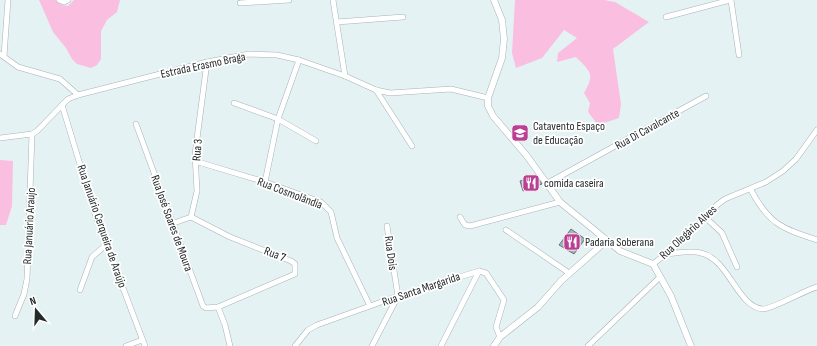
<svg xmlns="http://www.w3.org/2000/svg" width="817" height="346" viewBox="0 0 817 346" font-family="'Sofia Sans Condensed',sans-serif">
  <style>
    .green { fill: #fabee1 }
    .building { fill: #a6b2b3; stroke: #697576 }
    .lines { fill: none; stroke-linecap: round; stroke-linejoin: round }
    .minor-casing { stroke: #a7b3b5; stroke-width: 6 }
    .tertiary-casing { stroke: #a7b3b5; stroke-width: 7 }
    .minor { stroke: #fff; stroke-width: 5 }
    .tertiary { stroke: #fff; stroke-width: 6 }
    .labels { text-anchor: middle; stroke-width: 3.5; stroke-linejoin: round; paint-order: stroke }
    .street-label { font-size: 12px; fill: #24292a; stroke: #fff }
    .poi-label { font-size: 12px; fill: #24292a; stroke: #fff; text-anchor: start }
  </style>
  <rect width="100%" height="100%" fill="#e5f2f3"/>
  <g class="green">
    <polygon points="39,0 55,0 62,5 68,6 74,0 120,0 117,12 107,20 101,31 101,59 97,65 91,68 77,64 72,59 66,48 53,32"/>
    <path d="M515 0H604L615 2 649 22 613 49 621 104 619 118 598 125 588 112 590 103 584 93C595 74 591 72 576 57L557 62 558 53 577 38 564 30 542 58 516 68 512 53Z"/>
    <polygon points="0,160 13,161 12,206 6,225 0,225"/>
  </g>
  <g class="building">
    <polygon points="536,176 542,184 523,191 520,181"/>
    <polygon points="571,229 585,239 574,254 559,245"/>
  </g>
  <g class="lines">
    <defs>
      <g id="minor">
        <polyline points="59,0 64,2 68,0"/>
        <polyline points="333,0 345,76"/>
        <polyline points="731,0 739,55"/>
        <polyline points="240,3 289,0"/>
        <polyline points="666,17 730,0"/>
        <polyline points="337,22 403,17"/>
        <polyline points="0,54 18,67 60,79 78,95"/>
        <polyline points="4,56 8,0"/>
        <polyline points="376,90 412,146"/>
        <polyline points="234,103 278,119 316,141"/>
        <polyline points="62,105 95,214 145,346"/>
        <polyline points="136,124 203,306 206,308 218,307 295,274 295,264 291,261 230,237 191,217"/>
        <polyline points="0,138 32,134 37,131 68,99 78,95 207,62 249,54 277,55 299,60 345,76 376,90 390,93 451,89 488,98"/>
        <polyline points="195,161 265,182 321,202 331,212 337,238 370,306"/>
        <polyline points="265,182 278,119 299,60"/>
        <polyline points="546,184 706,96"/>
        <path d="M751 190C769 224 781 228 817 240"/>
        <polyline points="704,216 722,233 737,267"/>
        <polyline points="460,217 465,225 470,226 560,202"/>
        <polyline points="171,224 191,217 197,191 195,154 207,62"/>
        <polyline points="506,230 569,273"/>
        <path d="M667 254C678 253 690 250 701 253 729 259 737 307 763 309 773 309 803 291 817 287"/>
        <polyline points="653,264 679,244 717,205 725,199 766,182 783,171 796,159 817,130"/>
        <polyline points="80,290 92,257 107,244"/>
        <polyline points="218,307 225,325 230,346"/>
        <polyline points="15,316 24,294 27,279 32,134"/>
        <polyline points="126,346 142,340"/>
        <polyline points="295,346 308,330 317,325 398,296 479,271 486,273 504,300 496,327 500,337"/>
        <polyline points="372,346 398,296 387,226"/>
        <polyline points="441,346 479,271"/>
        <polyline points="588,346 660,277"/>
      </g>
      <g id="tertiary">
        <polyline points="494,0 502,20 504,39 502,58 488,98 488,106 493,116 527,156 560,202 620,251 653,264 671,296 691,346"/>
        <polyline points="494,346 500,337 538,307 561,281 606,241"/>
      </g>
    </defs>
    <use href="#minor" class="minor-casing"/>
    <use href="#tertiary" class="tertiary-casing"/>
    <use href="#minor" class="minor"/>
    <use href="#tertiary" class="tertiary"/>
  </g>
  <defs>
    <symbol id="school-square" viewBox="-11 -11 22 22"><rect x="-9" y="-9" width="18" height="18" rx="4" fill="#ba4093" stroke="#fff"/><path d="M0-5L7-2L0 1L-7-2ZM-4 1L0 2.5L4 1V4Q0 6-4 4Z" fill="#fff"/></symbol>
    <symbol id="restaurant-square" viewBox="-11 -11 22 22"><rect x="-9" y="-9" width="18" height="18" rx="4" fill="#ba4093" stroke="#fff"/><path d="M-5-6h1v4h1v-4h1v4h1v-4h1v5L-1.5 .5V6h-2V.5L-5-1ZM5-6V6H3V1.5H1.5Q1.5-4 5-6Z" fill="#fff"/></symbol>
  </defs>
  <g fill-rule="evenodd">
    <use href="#school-square" x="510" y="123" width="20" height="20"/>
    <use href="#restaurant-square" x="521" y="173" width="20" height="20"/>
    <use href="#restaurant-square" x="562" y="232" width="20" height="20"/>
  </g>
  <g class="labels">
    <g class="street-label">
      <text transform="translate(203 65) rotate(-12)" y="4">Estrada Erasmo Braga</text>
      <text transform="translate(647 129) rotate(-29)" y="4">Rua Di Cavalcante</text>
      <text transform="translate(197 150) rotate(-86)" y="4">Rua 3</text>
      <text transform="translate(290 193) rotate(21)" y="4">Rua Cosmolândia</text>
      <text transform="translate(172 223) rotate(70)" y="4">Rua José Soares de Moura</text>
      <text transform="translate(29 226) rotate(-87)" y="4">Rua Januário Araujo</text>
      <text transform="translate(102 226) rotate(71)" y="4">Rua Januário Cerqueira de Araújo</text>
      <text transform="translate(688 232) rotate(-43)" y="4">Rua Olegário Alves</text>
      <text transform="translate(391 253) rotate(82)" y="4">Rua Dois</text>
      <text transform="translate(275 254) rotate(21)" y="4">Rua 7</text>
      <text transform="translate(421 289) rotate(-19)" y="4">Rua Santa Margarida</text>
    </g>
    <g class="poi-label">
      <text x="533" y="130">Catavento Espaço<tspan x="533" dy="14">de Educação</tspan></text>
      <text x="544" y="187">comida caseira</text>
      <text x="585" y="246">Padaria Soberana</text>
    </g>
  </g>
  <g transform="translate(36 310) rotate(341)" stroke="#ffffff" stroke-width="3" paint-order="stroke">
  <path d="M0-3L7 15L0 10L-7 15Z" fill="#24292a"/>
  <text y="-6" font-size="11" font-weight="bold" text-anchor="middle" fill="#24292a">N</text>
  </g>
</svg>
